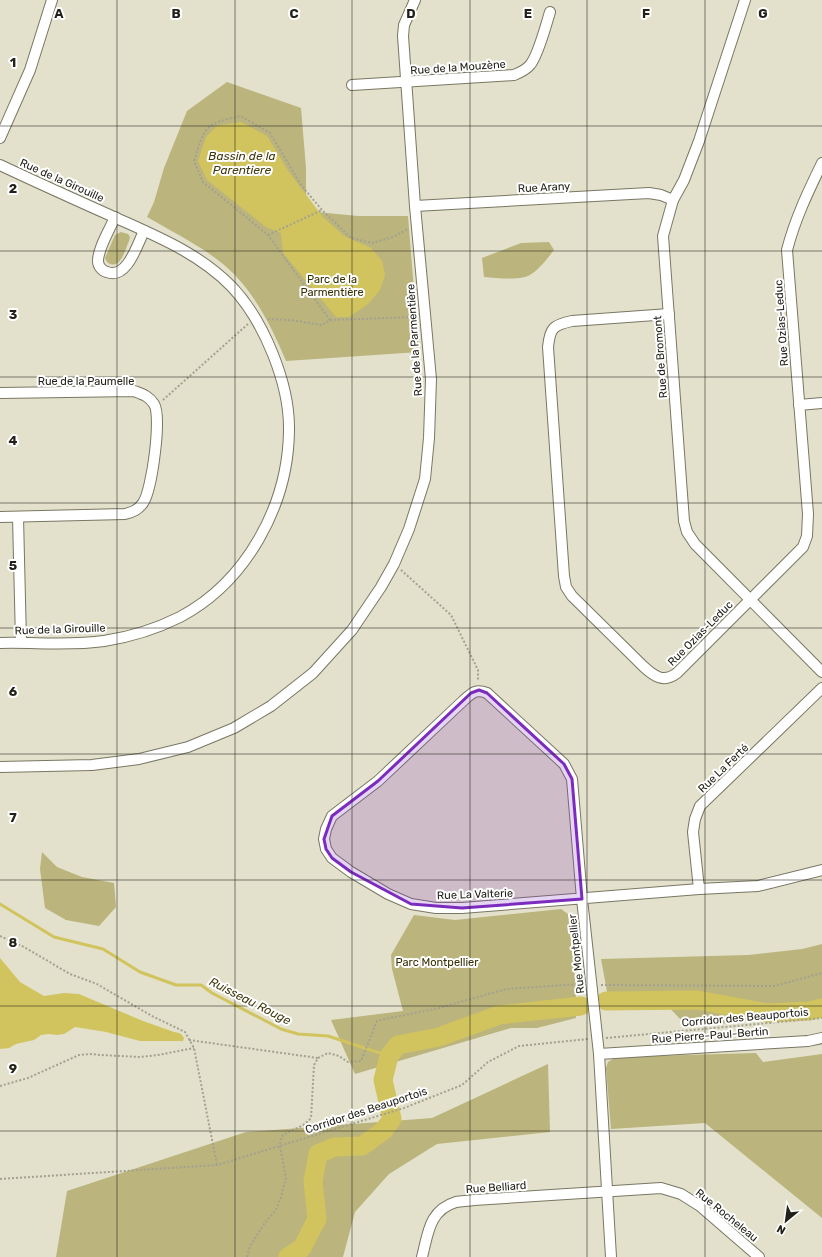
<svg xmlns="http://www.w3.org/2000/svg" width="822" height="1257" viewBox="0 0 822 1257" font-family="Rubik,sans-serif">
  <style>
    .green { fill: #bbb47c }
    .water { fill: #d1c45e }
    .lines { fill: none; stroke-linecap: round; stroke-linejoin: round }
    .stream { stroke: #d1c45e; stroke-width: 3 }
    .river { stroke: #d1c45e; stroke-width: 19 }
    .street-casing { stroke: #797763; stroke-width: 12 }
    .path { stroke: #a3a190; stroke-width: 2; stroke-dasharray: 2 2; stroke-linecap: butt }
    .street { stroke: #fff; stroke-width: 10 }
    .marked { fill: #7b2cbf; fill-opacity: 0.2; stroke: #7b2cbf; stroke-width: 3; stroke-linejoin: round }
    .grid { fill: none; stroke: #222119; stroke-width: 1; stroke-opacity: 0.55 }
    .labels { text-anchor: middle; stroke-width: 4; stroke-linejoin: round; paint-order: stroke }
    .street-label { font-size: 11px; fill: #222119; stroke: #fff }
    .park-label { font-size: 11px; fill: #342e01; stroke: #fff }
    .water-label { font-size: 12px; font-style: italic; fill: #3d370b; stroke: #fff }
    .grid-label { font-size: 13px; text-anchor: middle; font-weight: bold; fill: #222119; stroke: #fff; stroke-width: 4; stroke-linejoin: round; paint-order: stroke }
  </style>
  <rect width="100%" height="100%" fill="#e3e1cb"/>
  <g class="green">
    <path d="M227 82 301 108 306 168V211L358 216H408L419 352 286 361C273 330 258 299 234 274 210 250 176 234 147 217L154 202 164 168 187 111Z"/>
    <path d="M121 232 128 234 130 237 129 241C125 250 120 272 107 262L105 258 115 235Z"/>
    <path d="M549 242 554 250C547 259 536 274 525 277 513 280 496 278 484 277L482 258 521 243Z"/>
    <polygon points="42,852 57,867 82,877 114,883 116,907 99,926 66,920 45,908 40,869"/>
    <polygon points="561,909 568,914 576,988 576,1018 537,1028 511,1028 355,1074 331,1020 403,1011 392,969 391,955 414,915 455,920"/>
    <polygon points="822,944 822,1012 719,1024 682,1021 662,1000 608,997 601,959 748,955 802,949"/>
    <polygon points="756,1053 763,1062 822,1054 822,1218 705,1123 611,1129 606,1068 608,1062 616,1057"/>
    <polygon points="548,1064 550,1132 437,1144 389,1174 355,1212 343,1257 56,1257 67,1191 246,1132 432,1118"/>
  </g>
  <g class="water">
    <polygon points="241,122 267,136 289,172 323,217 344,236 371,248 382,261 385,275 380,290 368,304 349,317 336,317 283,253 281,233 266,227 207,180 198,161 206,137 217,126"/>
    <polygon points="0,958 20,982 44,996 64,993 79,994 143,1021 174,1032 179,1033 182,1035 184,1038 183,1041 140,1041 106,1032 75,1027 64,1034 57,1035 49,1034 41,1035 34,1040 16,1044 9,1048 0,1049"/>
  </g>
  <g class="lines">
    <polyline class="stream" points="0,904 54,937 103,949 140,972 176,985 201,985 212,993 281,1029 298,1034 328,1036 389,1056"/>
    <g class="river">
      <polyline points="606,1001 698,1000 767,1013 809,1011 822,1008"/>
      <polyline points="288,1257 302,1248 317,1219 313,1181 318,1154 334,1147 362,1146 383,1131 392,1119 383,1080 389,1056 398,1045 439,1037 499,1015 581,1006"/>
    </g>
    <defs>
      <g id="street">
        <polyline points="745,0 699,141 684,180 673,200 663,236 684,521 687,532 695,544 822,672"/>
        <path d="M352 85 514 75C519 73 526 70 530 65 538 56 546 25 550 12"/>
        <polyline points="0,138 30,70 52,0"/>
        <path d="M0 165C38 183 76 200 114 217 156 236 199 253 232 287 264 321 290 384 289 431 288 506 246 582 180 617 156 629 130 637 104 641 70 646 34 642 0 643"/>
        <polyline points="415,206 649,193 661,195 673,200"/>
        <path d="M115 217C110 229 98 248 98 261 98 266 102 271 107 272 127 280 137 245 144 231"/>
        <path d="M669 314 572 321C553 325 550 328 548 347L564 576 566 587 572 596 644 667C655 677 664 683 677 673L803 547 807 536 808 514 787 250C795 219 808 192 822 163"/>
        <path d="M0 393 134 391C142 394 149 396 154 404 162 416 152 490 143 503 138 510 133 512 125 514L0 517"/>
        <polyline points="799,405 822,403"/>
        <polyline points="18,517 21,642"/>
        <polyline points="0,767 92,765 139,759 188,747 234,728 271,706 313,673 352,630 381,587 394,564 409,529 425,479 429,438 431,379 415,206 403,36 404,25 415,0"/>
        <polyline points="699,889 693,832 695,819 700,806 822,688"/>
        <polyline points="599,1054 808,1041 822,1038"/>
        <path d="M422 1257C428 1234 429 1210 456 1202 462 1201 468 1201 474 1200L661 1188 681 1194 700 1206 759 1257"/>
        <path d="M611 1257 599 1054 582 899 572 779 564 764 487 693C476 689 473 692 464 700L378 781 332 816 326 829 324 839 326 849 332 858 351 872 388 894 411 904 436 908H462L699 889 758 886 822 870"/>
      </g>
    </defs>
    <use href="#street" class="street-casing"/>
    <g class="path">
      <polyline points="268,235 322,210"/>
      <polyline points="268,319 290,320 322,325 330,320 416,317"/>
      <path d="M330 320 268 235 203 182 194 161C205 126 204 124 241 116L270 133 301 185 322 210 351 238 372 243 393 237 408 229"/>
      <polyline points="163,400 248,324"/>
      <polyline points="401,570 451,615 478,670 478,681"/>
      <polyline points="0,936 24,947 70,974 97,984 152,1016 185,1032 194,1048 217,1165"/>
      <polyline points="601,985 775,986 822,973"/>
      <polyline points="606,1038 822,1018"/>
      <polyline points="189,1040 318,1058"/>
      <polyline points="0,1086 28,1078 79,1055 90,1054 101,1055 140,1057 158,1055 194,1048"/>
      <polyline points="0,1179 217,1165 404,1108 462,1085 488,1062 519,1046 588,1039"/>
      <path d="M247 1257 250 1246 264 1224 276 1210 281 1197 286 1178 280 1146 281 1137C291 1129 303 1128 311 1118L314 1065 318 1058 328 1053 339 1056 348 1062 361 1061 377 1021 385 1019 439 1008 506 989 581 984"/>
    </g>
    <use href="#street" class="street"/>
  </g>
  <path class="marked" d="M479 690 487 693 564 764 572 779 582 899 462 908 411 904 351 872 332 858 326 849 324 839 332 816 378 781 471 693Z"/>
  <path class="grid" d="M117 0V1257M235 0V1257M352 0V1257M470 0V1257M587 0V1257M705 0V1257M0 126H822M0 251H822M0 377H822M0 503H822M0 628H822M0 754H822M0 880H822M0 1006H822M0 1131H822"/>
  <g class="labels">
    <g class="street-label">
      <text transform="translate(458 67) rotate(-4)" y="4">Rue de la Mouzène</text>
      <text transform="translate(62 180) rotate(24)" y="4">Rue de la Girouille</text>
      <text transform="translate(544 187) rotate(-3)" y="4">Rue Arany</text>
      <text transform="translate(781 323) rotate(-94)" y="4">Rue Ozias-Leduc</text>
      <text transform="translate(414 340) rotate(-94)" y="4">Rue de la Parmentière</text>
      <text transform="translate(660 357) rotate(-94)" y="4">Rue de Bromont</text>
      <text x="86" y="385">Rue de la Paumelle</text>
      <text transform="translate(60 629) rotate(-2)" y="4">Rue de la Girouille</text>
      <text transform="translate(700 633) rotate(-45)" y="4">Rue Ozias-Leduc</text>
      <text transform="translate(723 768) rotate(-44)" y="4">Rue La Ferté</text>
      <text transform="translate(475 894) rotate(-2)" y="4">Rue La Valterie</text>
      <text transform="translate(576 954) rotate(-96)" y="4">Rue Montpellier</text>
      <text transform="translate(745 1017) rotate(-5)" y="4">Corridor des Beauportois</text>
      <text transform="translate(710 1035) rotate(-4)" y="4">Rue Pierre-Paul-Bertin</text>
      <text transform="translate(366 1110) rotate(-18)" y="4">Corridor des Beauportois</text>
      <text transform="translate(496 1187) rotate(-4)" y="4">Rue Belliard</text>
      <text transform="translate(727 1215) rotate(39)" y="4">Rue Rocheleau</text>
    </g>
    <g class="park-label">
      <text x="332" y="283">Parc de la<tspan x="332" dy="13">Parmentière</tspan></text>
      <text x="437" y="966">Parc Montpellier</text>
    </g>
    <g class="water-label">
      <text x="242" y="160">Bassin de la<tspan x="242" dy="14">Parentiere</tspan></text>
      <text transform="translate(250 1001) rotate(27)" y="4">Ruisseau Rouge</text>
    </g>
  </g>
  <g class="grid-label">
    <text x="59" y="18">A</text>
    <text x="176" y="18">B</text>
    <text x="294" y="18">C</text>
    <text x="411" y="18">D</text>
    <text x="528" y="18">E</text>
    <text x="646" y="18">F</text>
    <text x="763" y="18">G</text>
    <text x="13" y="67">1</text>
    <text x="13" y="193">2</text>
    <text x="13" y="319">3</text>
    <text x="13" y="445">4</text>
    <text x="13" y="570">5</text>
    <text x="13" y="696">6</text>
    <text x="13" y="822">7</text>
    <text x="13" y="947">8</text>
    <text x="13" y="1073">9</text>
  </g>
  <g transform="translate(786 1221) rotate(209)" stroke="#ffffff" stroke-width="3" paint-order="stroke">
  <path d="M0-3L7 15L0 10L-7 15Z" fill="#222119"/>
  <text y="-6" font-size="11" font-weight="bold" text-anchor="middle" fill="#222119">N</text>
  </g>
</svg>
